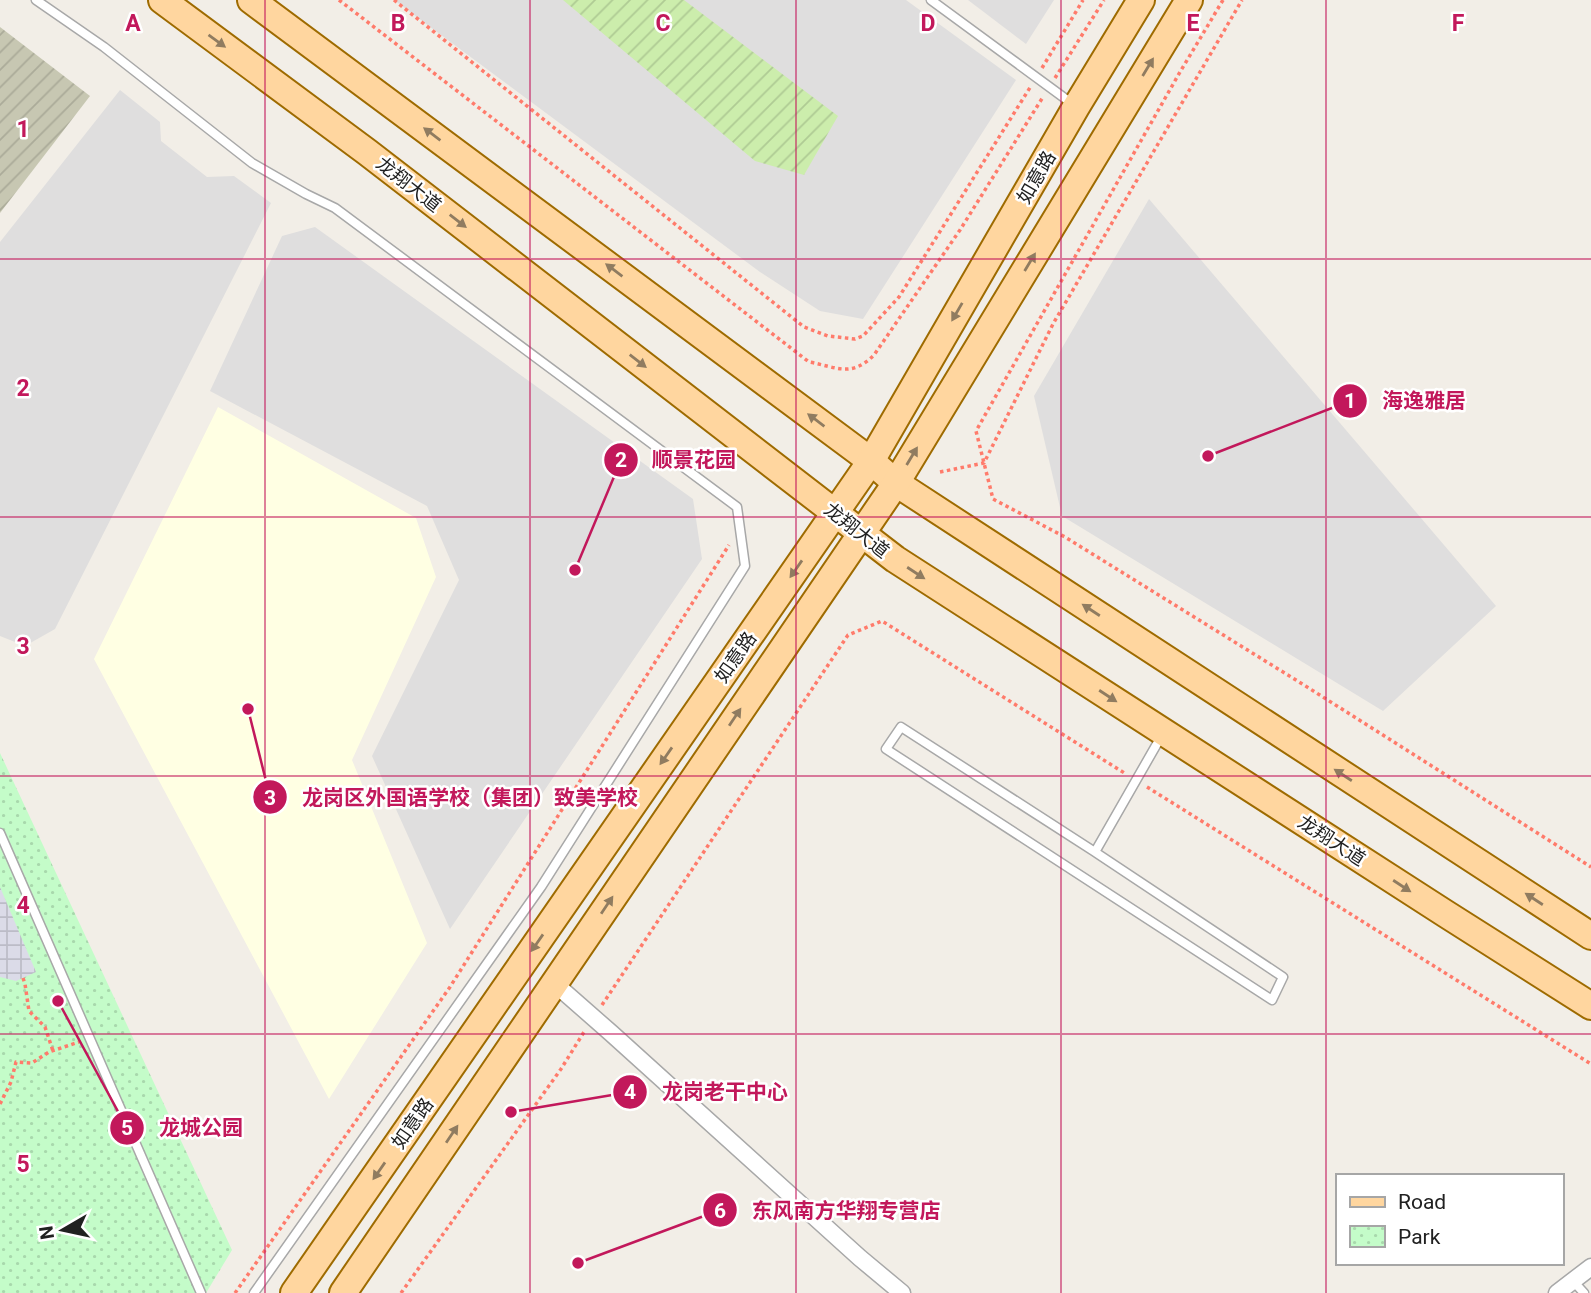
<svg xmlns="http://www.w3.org/2000/svg" width="1591" height="1293" viewBox="0 0 1591 1293" font-family="Roboto,'Noto Sans SC',sans-serif">
  <style>
    .residential { fill: #dfdede }
    .education { fill: #ffffe3 }
    .construction { fill: url(#construction-furrows) }
    .park { fill: url(#park-dots) }
    .garden { fill: url(#garden-furrows) }
    .plaza { fill: url(#plaza-grid) }
    .lines { fill: none; stroke-linecap: round; stroke-linejoin: round }
    .lane-casing { stroke: #a8a8a8; stroke-width: 11 }
    .street-casing { stroke: #a8a8a8; stroke-width: 19 }
    .primary-casing { stroke: #9e6b00; stroke-width: 30 }
    .path { stroke: #ff7b6b; stroke-width: 3.5; stroke-dasharray: 3.5 3.5; stroke-linecap: butt }
    .lane { stroke: #fff; stroke-width: 8 }
    .street { stroke: #fff; stroke-width: 16 }
    .primary { stroke: #ffd69f; stroke-width: 26 }
    .oneway { fill: #907c60 }
    .grid { fill: none; stroke: #c2185b; stroke-width: 2; stroke-opacity: 0.55 }
    .labels { text-anchor: middle; stroke-width: 5; stroke-linejoin: round; paint-order: stroke }
    .street-label { font-size: 19px; fill: #212121; stroke: #fff }
    .grid-label { font-size: 23px; text-anchor: middle; font-weight: bold; fill: #c2185b; stroke: #fff; stroke-width: 5; stroke-linejoin: round; paint-order: stroke }
    .leader { fill: none; stroke: #c2185b; stroke-width: 2.5 }
    .callout-dot { fill: #c2185b; stroke: #fff; stroke-width: 2.5 }
    .mark-label { font-size: 21px; text-anchor: middle; font-weight: bold; fill: #fff }
    .callout-label { font-size: 21px; text-anchor: middle; font-weight: bold; fill: #c2185b; stroke: #fff; stroke-width: 5; stroke-linejoin: round; paint-order: stroke }
  </style>
  <defs>
    <pattern id="construction-furrows" width="10" height="10" patternUnits="userSpaceOnUse" patternTransform="scale(1.75)"><rect width="10" height="10" fill="#c7c7b2"/><path d="M-1 1l2-2M0 10L10 0M9 11l2-2" fill="none" stroke="#abab99"/></pattern>
    <pattern id="park-dots" width="8" height="8" patternUnits="userSpaceOnUse" patternTransform="scale(1.75)"><rect width="8" height="8" fill="#c4fcc9"/><path d="M2 2h.1M6 6h.1" fill="none" stroke="#a8d8ac" stroke-width="1.8" stroke-linecap="round"/></pattern>
    <pattern id="garden-furrows" width="10" height="10" patternUnits="userSpaceOnUse" patternTransform="scale(1.75)"><rect width="10" height="10" fill="#ccedac"/><path d="M-1 1l2-2M0 10L10 0M9 11l2-2" fill="none" stroke="#afcb94"/></pattern>
    <pattern id="plaza-grid" width="8" height="8" patternUnits="userSpaceOnUse" patternTransform="scale(1.75)"><rect width="8" height="8" fill="#dbdbe8"/><path d="M0 4h8M4 0v8" fill="none" stroke="#bcbcc7"/></pattern>
  </defs>
  <rect width="100%" height="100%" fill="#f2eee7"/>
  <g class="residential">
    <polygon points="394,0 906,0 1016,80 863,319 820,311 760,272"/>
    <polygon points="968,0 1054,0 1026,44"/>
    <polygon points="120,90 160,122 161,141 207,177 234,176 271,203 55,629 25,646 0,636 0,242"/>
    <polygon points="1149,199 1496,606 1383,711 1062,516 1034,396"/>
    <polygon points="315,227 693,499 702,559 450,929 372,756 459,580 427,506 210,391 282,236"/>
  </g>
  <polygon class="education" points="218,407 416,518 436,577 352,760 427,943 329,1099 94,659"/>
  <polygon class="construction" points="0,27 90,96 0,213"/>
  <polygon class="park" points="0,753 232,1250 206,1293 0,1293"/>
  <polygon class="garden" points="563,0 684,0 838,116 804,175 755,161"/>
  <polygon class="plaza" points="0,887 36,972 16,981 0,977"/>
  <g class="lines">
    <defs>
      <g id="lane">
        <polyline points="36,0 104,47 252,163 306,194 335,208 737,507 745,566 541,887 254,1293"/>
        <polyline points="931,0 1074,105"/>
        <polyline points="0,833 201,1293"/>
        <polyline points="1095,852 901,727 886,749 1272,1000 1283,977 1095,852 1162,735"/>
        <polyline points="1573,1281 1584,1293"/>
      </g>
      <g id="street">
        <polyline points="554,983 611,1033 860,1258 902,1293"/>
        <polyline points="1557,1293 1591,1267"/>
      </g>
      <g id="primary">
        <polyline points="162,0 367,152 895,559 1446,914 1591,1006"/>
        <polyline points="251,0 871,461 896,483 1591,936"/>
        <polyline points="294,1293 871,461 1076,107 1141,0"/>
        <polyline points="343,1293 896,483 1189,0"/>
      </g>
    </defs>
    <use href="#lane" class="lane-casing"/>
    <use href="#street" class="street-casing"/>
    <use href="#primary" class="primary-casing"/>
    <g class="path">
      <path d="M339 0 809 362C837 367 851 378 874 355L960 230 1043 97"/>
      <polyline points="394,0 804,327 828,336 855,339 863,336 899,297 1031,86"/>
      <polyline points="1223,0 1180,72 976,431 993,499 1065,537 1304,685 1591,867"/>
      <polyline points="1042,68 1083,0"/>
      <polyline points="1055,78 1104,0"/>
      <polyline points="940,472 984,463 1053,324 1242,0"/>
      <polyline points="1147,787 1591,1064"/>
      <polyline points="23,978 25,984 29,1011 45,1027 53,1051"/>
      <polyline points="602,1005 848,635 882,621 1126,774"/>
      <polyline points="0,1104 11,1082 16,1062 32,1063 49,1052 79,1042"/>
      <polyline points="235,1293 450,987 729,545"/>
      <polyline points="401,1293 561,1069 584,1032"/>
    </g>
    <use href="#lane" class="lane"/>
    <use href="#street" class="street"/>
    <use href="#primary" class="primary"/>
  </g>
  <defs><path id="oneway-solid" d="M-6-.8H1V-3.2L6.5 0L1 3.2V.8H-6Z" transform="scale(1.75)"/></defs>
  <g class="oneway">
    <use href="#oneway-solid" transform="translate(217 41) rotate(36)"/>
    <use href="#oneway-solid" transform="translate(1148 67) rotate(-59)"/>
    <use href="#oneway-solid" transform="translate(432 134) rotate(-143)"/>
    <use href="#oneway-solid" transform="translate(458 221) rotate(38)"/>
    <use href="#oneway-solid" transform="translate(1030 262) rotate(-59)"/>
    <use href="#oneway-solid" transform="translate(614 270) rotate(-143)"/>
    <use href="#oneway-solid" transform="translate(957 312) rotate(120)"/>
    <use href="#oneway-solid" transform="translate(638 361) rotate(38)"/>
    <use href="#oneway-solid" transform="translate(816 420) rotate(-143)"/>
    <use href="#oneway-solid" transform="translate(912 456) rotate(-59)"/>
    <use href="#oneway-solid" transform="translate(796 569) rotate(125)"/>
    <use href="#oneway-solid" transform="translate(916 573) rotate(33)"/>
    <use href="#oneway-solid" transform="translate(1091 610) rotate(-147)"/>
    <use href="#oneway-solid" transform="translate(1108 696) rotate(33)"/>
    <use href="#oneway-solid" transform="translate(735 717) rotate(-56)"/>
    <use href="#oneway-solid" transform="translate(666 756) rotate(125)"/>
    <use href="#oneway-solid" transform="translate(1343 775) rotate(-147)"/>
    <use href="#oneway-solid" transform="translate(1402 886) rotate(33)"/>
    <use href="#oneway-solid" transform="translate(1534 899) rotate(-147)"/>
    <use href="#oneway-solid" transform="translate(607 905) rotate(-56)"/>
    <use href="#oneway-solid" transform="translate(537 943) rotate(125)"/>
    <use href="#oneway-solid" transform="translate(452 1134) rotate(-56)"/>
    <use href="#oneway-solid" transform="translate(379 1171) rotate(125)"/>
  </g>
  <path class="grid" d="M265 0V1293M530 0V1293M796 0V1293M1061 0V1293M1326 0V1293M0 259H1591M0 517H1591M0 776H1591M0 1034H1591"/>
  <g class="labels">
    <g class="street-label">
      <text transform="translate(1036 177) rotate(-60)" y="7">如意路</text>
      <text transform="translate(409 184) rotate(38)" y="7">龙翔大道</text>
      <text transform="translate(857 530) rotate(38)" y="7">龙翔大道</text>
      <text transform="translate(735 657) rotate(-55)" y="7">如意路</text>
      <text transform="translate(1332 840) rotate(33)" y="7">龙翔大道</text>
      <text transform="translate(412 1123) rotate(-55)" y="7">如意路</text>
    </g>
  </g>
  <g class="grid-label">
    <text x="133" y="31">A</text>
    <text x="398" y="31">B</text>
    <text x="663" y="31">C</text>
    <text x="928" y="31">D</text>
    <text x="1193" y="31">E</text>
    <text x="1458" y="31">F</text>
    <text x="23" y="137">1</text>
    <text x="23" y="396">2</text>
    <text x="23" y="654">3</text>
    <text x="23" y="913">4</text>
    <text x="23" y="1172">5</text>
  </g>
  <path class="leader" d="M1208 456L1350 401M575 570L621 460M248 709L270 797M511 1112L630 1092M58 1001L127 1128M578 1263L720 1210"/>
  <g class="callout-dot">
    <circle cx="1208" cy="456" r="7"/>
    <circle cx="575" cy="570" r="7"/>
    <circle cx="248" cy="709" r="7"/>
    <circle cx="511" cy="1112" r="7"/>
    <circle cx="58" cy="1001" r="7"/>
    <circle cx="578" cy="1263" r="7"/>
    <circle cx="1350" cy="401" r="18"/>
    <circle cx="621" cy="460" r="18"/>
    <circle cx="270" cy="797" r="18"/>
    <circle cx="630" cy="1092" r="18"/>
    <circle cx="127" cy="1128" r="18"/>
    <circle cx="720" cy="1210" r="18"/>
  </g>
  <g class="mark-label">
    <text x="1350" y="408">1</text>
    <text x="621" y="467">2</text>
    <text x="270" y="805">3</text>
    <text x="630" y="1099">4</text>
    <text x="127" y="1135">5</text>
    <text x="720" y="1218">6</text>
  </g>
  <g class="callout-label">
    <text x="1424" y="408">海逸雅居</text>
    <text x="694" y="467">顺景花园</text>
    <text x="470" y="805">龙岗区外国语学校（集团）致美学校</text>
    <text x="725" y="1099">龙岗老干中心</text>
    <text x="201" y="1135">龙城公园</text>
    <text x="846" y="1218">东风南方华翔专营店</text>
  </g>
  <rect x="1336" y="1174" width="228" height="91" fill="#ffffff" stroke="#a6a6a6" stroke-width="2"/>
  <rect x="1350" y="1197" width="35" height="10" fill="#ffd69f" stroke="#a6a6a6" stroke-width="2"/>
  <text x="1398" y="1209" font-size="21" fill="#212121">Road</text>
  <rect x="1350" y="1226" width="35" height="21" fill="url(#park-dots)" stroke="#a6a6a6" stroke-width="2"/>
  <text x="1398" y="1244" font-size="21" fill="#212121">Park</text>
  <g transform="translate(63 1230) rotate(261)" stroke="#ffffff" stroke-width="5" paint-order="stroke">
  <path d="M0-5L12 26L0 18L-12 26Z" fill="#212121"/>
  <text y="-10" font-size="19" font-weight="bold" text-anchor="middle" fill="#212121">N</text>
  </g>
</svg>
